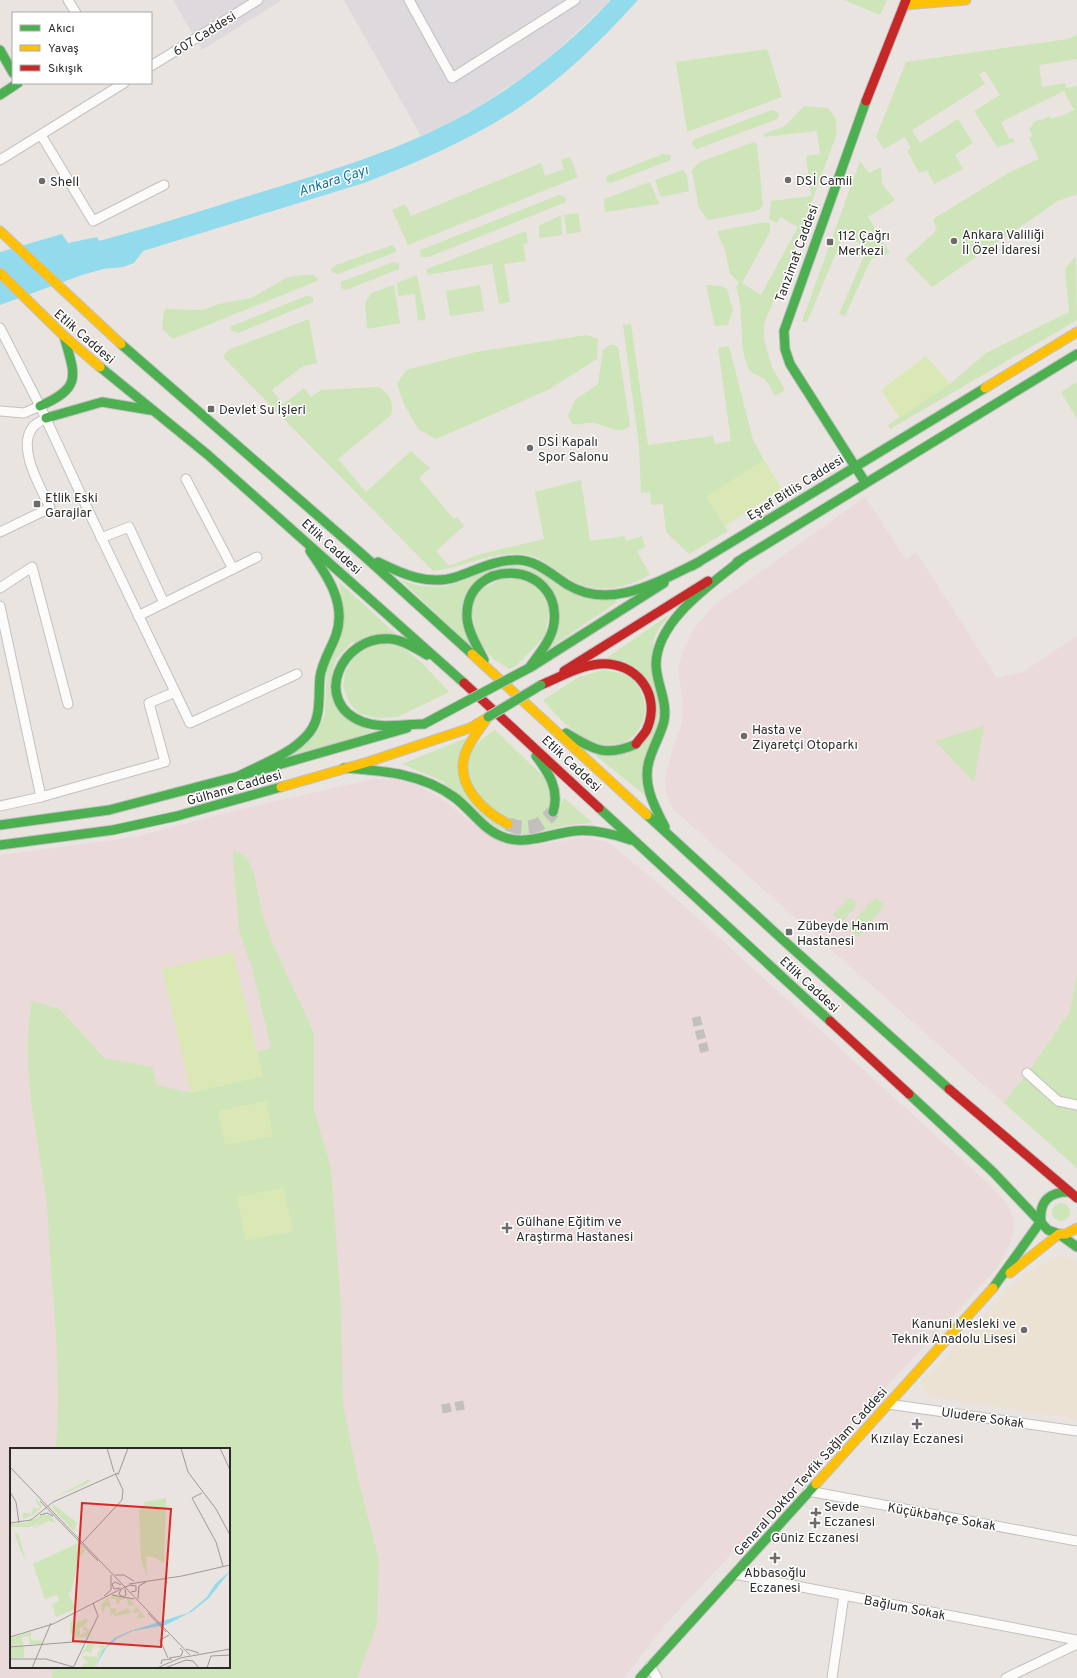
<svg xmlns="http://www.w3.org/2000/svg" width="1077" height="1678" viewBox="0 0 1077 1678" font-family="Overpass,sans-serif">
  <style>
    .industrial { fill: #ddd9dc }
    .education { fill: #ece2d4 }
    .medical { fill: #ebdada; fill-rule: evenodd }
    .green { fill: #cde5b8 }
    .pitch { fill: #d9e8b5 }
    .water { fill: #92dbed }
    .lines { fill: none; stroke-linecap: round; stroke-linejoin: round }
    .street-tunnel { stroke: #c3bfbc; stroke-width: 9; stroke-dasharray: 9 4.5; stroke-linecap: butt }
    .primary-tunnel { stroke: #c3bfbc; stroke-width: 14; stroke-dasharray: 14 7; stroke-linecap: butt }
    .street-casing { stroke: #c2c1c2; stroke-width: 11 }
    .fast-casing { stroke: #c2c1c2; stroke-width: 11 }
    .slow-casing { stroke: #c2c1c2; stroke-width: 11 }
    .jam-casing { stroke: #c2c1c2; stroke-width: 11 }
    .street { stroke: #fcfbfa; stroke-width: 9 }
    .fast { stroke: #4caf50; stroke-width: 9 }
    .slow { stroke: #ffc107; stroke-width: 9 }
    .jam { stroke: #c62828; stroke-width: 9 }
    .fast-bridge-casing { stroke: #c2c1c2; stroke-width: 11; stroke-linecap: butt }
    .fast-bridge { stroke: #4caf50; stroke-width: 9 }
    .poi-dot { fill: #6d6b6a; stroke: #fff; stroke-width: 1.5 }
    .labels { text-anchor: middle; stroke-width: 3; stroke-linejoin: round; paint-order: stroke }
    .street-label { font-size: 13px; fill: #2a2a2a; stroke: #fff }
    .poi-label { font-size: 13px; fill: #2a2a2a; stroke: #fff; text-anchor: start }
    .water-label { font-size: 14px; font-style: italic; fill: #0a759f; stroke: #fff }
    .inset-road { fill: none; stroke: #9d9a97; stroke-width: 1 }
    .view { fill: #d62828; fill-opacity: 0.15; stroke: #d62828; stroke-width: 2 }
    .inset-edge { fill: none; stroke: #2a2a2a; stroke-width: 2 }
  </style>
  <rect width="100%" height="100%" fill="#e9e4e0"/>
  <g class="industrial">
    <polygon points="173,0 282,0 202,50"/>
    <polygon points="344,0 611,0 553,54 527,74 479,106 453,121 421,136"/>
  </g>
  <polygon class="education" points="1061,1256 1068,1257 1077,1263 1077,1419 929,1396 920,1383 1021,1277 1053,1258"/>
  <g class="medical">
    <polygon points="865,497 906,560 916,552 997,678 1023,672 1077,636 1077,973 1070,1011 1034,1064 1004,1103 671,807 666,791 665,778 671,754 682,723 683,707 678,667 685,646 696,626 713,606"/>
    <path d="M373 779H393L415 784 439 797 483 831 509 843 532 846 584 837 608 842 671 894 991 1186 1002 1198 1013 1216 1014 1231 1010 1243 999 1265 985 1281 665 1625 624 1678H0V855L135 837 238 810ZM11 1449H229V1667H11Z"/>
  </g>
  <g class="green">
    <polygon points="844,0 887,0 880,15"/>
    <polygon points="1077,35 1077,59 1039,65 1042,87 1066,83 1066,88 1077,86 1077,194 1058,201 932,287 905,259 937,230 933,219 1010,172 1039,159 1029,138 1033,136 1029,128 1033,126 1032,123 1041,119 1042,120 1050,116 1051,119 1059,116 1060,117 1074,110 1064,91 1001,122 1009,139 1013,138 1015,142 997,147 974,111 1000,95 985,71 979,74 985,84 912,130 920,143 958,119 973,143 955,155 963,169 934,184 927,170 919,173 907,150 911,148 905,137 884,149 876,137 906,62 1068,39"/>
    <polygon points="767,49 782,97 687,132 676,62"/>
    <path d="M804 106 828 108C837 117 837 124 836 136L782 282 764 323V340L772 367 785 390 775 396C772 390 768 382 763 378 756 374 750 374 747 365 738 340 745 313 736 287L739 282 730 274 725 250 717 231 766 222 770 224V232L742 283 761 295 798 227 780 217 777 223 769 219 771 201 811 196 806 156 820 154 817 131 764 137V134L785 126Z"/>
    <polygon points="772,110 778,112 779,117 777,119 697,149 692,145 692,142 695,139"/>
    <polygon points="754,142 757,144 763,205 760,209 756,211 708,220 699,208 692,171 694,167 700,162"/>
    <polygon points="663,154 670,155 671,160 611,183 607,182 606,180 607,176"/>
    <polygon points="570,157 578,177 408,245 392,210 405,204 411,216 541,163 545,176 564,169 561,160"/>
    <polygon points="860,161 869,173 881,167 882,184 895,200 868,217 890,253 871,259 845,316 839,314 868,247 843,236 807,322 802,321"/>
    <polygon points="683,170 687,176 689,191 661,197 655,180"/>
    <polygon points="650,182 659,204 605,212 604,199"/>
    <polygon points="559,195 563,196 566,199 566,202 429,257 421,257 420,251 423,249"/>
    <polygon points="578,213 581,232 567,234 564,215"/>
    <polygon points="561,215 562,235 539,238 539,226"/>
    <polygon points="526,231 528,243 523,244 526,261 504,264 510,302 499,304 492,264 427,275 427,269"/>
    <polygon points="392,245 396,249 396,252 338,274 331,272 331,269 336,265"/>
    <polygon points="1076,256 1077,320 890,429 888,425 950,384 986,353 1069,312 1065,269"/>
    <polygon points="393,262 399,264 399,269 346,290 341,288 341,282"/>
    <polygon points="305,275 314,275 318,279 317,281 173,339 162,329 164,311 166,309 202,310 219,304 251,298 288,277"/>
    <polygon points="417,275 426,319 418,321 415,294 398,296 397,283"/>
    <polygon points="394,285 400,323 367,329 365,304 371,293"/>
    <polygon points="480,285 484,311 450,316 446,291"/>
    <polygon points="706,285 721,286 727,289 733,310 728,325 715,326"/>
    <polygon points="306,296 313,297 313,302 238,333 232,331 230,328 232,326"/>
    <path d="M309 319 317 363 303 366 272 390 283 404 304 388 311 397 321 390 378 387C389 392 396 405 390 416L338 459 366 492 411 451 430 468 419 478 454 519 457 517 464 526 436 551 449 566 477 555 544 539 535 492 581 480 590 541 625 536 626 541 642 536 645 547 637 551 650 575C620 591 592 595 563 575 553 568 542 558 529 555 496 549 465 567 433 571L224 358 225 354 228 350Z"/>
    <polygon points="631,324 648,445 713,436 715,444 731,441 718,348 729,346 753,440 764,460 706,497 728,531 689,554 666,532 663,504 651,505 650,492 641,493 639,446 623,325"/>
    <polygon points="587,335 598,339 597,359 548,390 436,439 418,429 404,404 397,384 406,370 476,352"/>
    <path d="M611 344 618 347 630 426C618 436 607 425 594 423 586 422 580 426 572 424L568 416 575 400 598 384 603 350Z"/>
    <polygon points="1077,382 1077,419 1061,392"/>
    <path d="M519 566C556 571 567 604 614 599L617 602 548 649 545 647C556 634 561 623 557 605 541 541 435 566 472 641L468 644 401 580C416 586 434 589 450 585 477 578 488 564 519 566Z"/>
    <polygon points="503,578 534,581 550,606 545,636 517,665 510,669 493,659 475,636 472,606 479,591"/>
    <polygon points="339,582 398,636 351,643 336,659 332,673 356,724 373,732 273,761 317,732 325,714 327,670 344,610"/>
    <polygon points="670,614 657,632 653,642 660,706 646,796 595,755 637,748 654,691 605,659"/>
    <polygon points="382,643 403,648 422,663 449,692 398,717 376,718 358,713 349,702 343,686 345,673 353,658 366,647"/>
    <path d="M604 670C616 672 626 673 635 681 638 684 639 688 641 692 654 718 632 753 600 744 576 738 559 718 543 700L579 677Z"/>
    <polygon points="984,726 974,782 935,741"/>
    <path d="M495 730 546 779 552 796 550 810 557 813 564 798 593 823C581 824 570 824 559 827 531 834 518 840 491 824L442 781 402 764 469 737C465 744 462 752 460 760 452 791 483 815 507 828L510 820C488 815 465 788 467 765 469 749 482 738 495 730Z"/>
    <path d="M234 850 247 858 254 874 263 916 274 947 314 1033V1110L331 1168 341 1305 343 1405 358 1479 379 1560 377 1625 357 1678H52L51 1667H229V1449H56C61 1390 56 1329 51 1270 49 1244 49 1217 45 1191 36 1125 20 1069 32 1001L60 1009 104 1058 152 1067 157 1085 191 1093 262 1076 257 1052 271 1048 252 968 239 931 233 857Z"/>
    <polygon points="849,898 854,900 856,906 842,922 833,914"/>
    <polygon points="876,898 883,904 883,907 858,937 847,928 871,902"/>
    <polygon points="1077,973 1077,1168 1004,1103 1034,1064 1070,1011"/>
    <circle cx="1061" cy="1212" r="9"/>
  </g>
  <g class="pitch">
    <polygon points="926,356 950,384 900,418 881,390"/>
    <polygon points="764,460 782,489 725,526 706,497"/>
    <polygon points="233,952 263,1076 191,1093 162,969"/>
    <polygon points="266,1101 273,1136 225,1145 218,1111"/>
    <polygon points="284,1187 293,1231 246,1241 237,1197"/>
  </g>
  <path class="water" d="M611 0H638C601 41 560 81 514 111 467 141 416 163 364 183L143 251 134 263 123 267 103 269 82 275 0 305V252L62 234 68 243 97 237 99 241C152 227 203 210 255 194 323 173 391 153 453 121 512 90 566 48 611 0Z"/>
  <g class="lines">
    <g class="street-tunnel">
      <polyline points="696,1017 705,1053"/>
      <polyline points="442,1409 464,1405"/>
    </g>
    <path class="primary-tunnel" d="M508 824C526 832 542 827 553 812"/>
    <defs>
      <g id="street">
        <polyline points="68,0 76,13"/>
        <polyline points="409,0 452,78 575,0"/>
        <polyline points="151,66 258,0"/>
        <polyline points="41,135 93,221 164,185"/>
        <polyline points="0,160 124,83"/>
        <polyline points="0,328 40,406 88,510 190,723 297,674"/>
        <polyline points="0,411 24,413 40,406"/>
        <polyline points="186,479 233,569"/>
        <path d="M0 532 50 508C41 488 16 447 33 427 36 423 42 421 46 418"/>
        <polyline points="101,538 129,527 164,603"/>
        <polyline points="0,588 32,567 68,704"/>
        <polyline points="0,606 41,797"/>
        <polyline points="138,616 257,557"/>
        <polyline points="0,806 41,797 165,762 149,703 175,692"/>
        <polyline points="1027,1073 1058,1101 1077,1105"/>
        <polyline points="888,1404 1077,1431"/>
        <polyline points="808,1491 1077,1541"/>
        <polyline points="734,1574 1077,1640"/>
        <polyline points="650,1666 657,1678"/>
        <polyline points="832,1678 844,1595"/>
        <polyline points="1006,1678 1077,1644"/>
      </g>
      <g id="fast">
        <polyline points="0,50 13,73"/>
        <polyline points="0,95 18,83"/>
        <polyline points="121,344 363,555 472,654"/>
        <polyline points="100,367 208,455 464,683"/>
        <path d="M40 406C83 387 75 376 64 336"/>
        <polyline points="46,418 102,402 150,410"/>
        <polyline points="865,482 790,364 785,349 784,331 866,101"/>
        <path d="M378 562C402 574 429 586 456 577 477 570 494 560 517 560 537 560 552 575 568 585 611 611 659 581 699 562"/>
        <polyline points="737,562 1077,354"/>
        <polyline points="692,566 985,388"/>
        <path d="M484 660C478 647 468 633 467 618 464 555 562 560 554 623 552 640 538 655 529 668"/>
        <polyline points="531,667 664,583"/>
        <path d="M424 724C405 724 382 729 363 722 311 703 341 634 391 639 404 640 416 649 427 655"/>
        <path d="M566 733C593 749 605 758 636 744"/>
        <path d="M536 756C549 773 560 790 553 812"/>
        <path d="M344 768C383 771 421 773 454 797 472 810 483 831 506 838 528 845 552 833 575 831 594 829 613 834 631 840"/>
        <path d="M239 776C262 764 292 754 309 733 322 717 318 696 320 677 322 662 331 649 336 635 347 604 327 575 310 551"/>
        <polyline points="599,808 830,1021"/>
        <polyline points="647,815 782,939 949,1089"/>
        <polyline points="0,825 109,810 239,776 407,728"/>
        <path d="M665 827C654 806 641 782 650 758 654 745 661 734 664 721 668 701 656 683 656 664 657 619 713 583 745 557"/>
        <polyline points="0,845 113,830 177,816 281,787"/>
        <polyline points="909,1094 993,1172 1048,1230 1059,1234 1077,1247"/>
        <path d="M993 1288 1041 1221C1039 1202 1049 1192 1068 1192"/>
        <polyline points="640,1678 816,1484"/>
      </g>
      <g id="slow">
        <polyline points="904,5 966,0"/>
        <polyline points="0,231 121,344"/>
        <polyline points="0,273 64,336 100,367"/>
        <polyline points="985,388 1077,332"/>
        <polyline points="472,654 647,815"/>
        <path d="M488 717C480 729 470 740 465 754 455 785 483 811 508 824"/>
        <polyline points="281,787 368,762 470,728 487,718"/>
        <polyline points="1010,1273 1059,1234 1066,1234 1077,1228"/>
        <polyline points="816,1484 993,1288"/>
      </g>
      <g id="jam">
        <polyline points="866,101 906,0"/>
        <polyline points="564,671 708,581"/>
        <polyline points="464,683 599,808"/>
        <path d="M541 685C560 677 579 666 599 664 636 661 662 694 647 729 645 734 639 739 636 744"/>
        <polyline points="830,1021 909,1094"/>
        <polyline points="949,1089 1077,1198"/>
      </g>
    </defs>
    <use href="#street" class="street-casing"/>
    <use href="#fast" class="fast-casing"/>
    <use href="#slow" class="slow-casing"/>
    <use href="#jam" class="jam-casing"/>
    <use href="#street" class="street"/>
    <use href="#fast" class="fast"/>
    <use href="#slow" class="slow"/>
    <use href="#jam" class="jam"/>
    <defs>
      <g id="fast-bridge">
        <polyline points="488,717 541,685"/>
        <polyline points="424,724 529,668"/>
      </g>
    </defs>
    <use href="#fast-bridge" class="fast-bridge-casing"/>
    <use href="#fast-bridge" class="fast-bridge"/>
  </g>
  <g class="poi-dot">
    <circle cx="788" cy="180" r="4"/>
    <circle cx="42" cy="181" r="4"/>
    <circle cx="954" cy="241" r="4"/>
    <rect x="826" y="238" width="8" height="8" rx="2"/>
    <rect x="207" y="405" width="8" height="8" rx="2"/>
    <circle cx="530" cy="448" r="4"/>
    <rect x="33" y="500" width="8" height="8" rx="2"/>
    <circle cx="744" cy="736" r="4"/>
    <rect x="785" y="928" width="8" height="8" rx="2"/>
    <path d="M505 1222h4v4h4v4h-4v4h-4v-4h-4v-4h4z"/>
    <circle cx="1024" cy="1330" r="4"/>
    <path d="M915 1418h4v4h4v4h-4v4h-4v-4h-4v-4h4z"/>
    <path d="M814 1507h4v4h4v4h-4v4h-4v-4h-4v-4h4z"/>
    <path d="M813 1517h4v4h4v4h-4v4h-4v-4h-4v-4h4z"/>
    <path d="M773 1552h4v4h4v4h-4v4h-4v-4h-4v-4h4z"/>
  </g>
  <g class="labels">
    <g class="street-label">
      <text transform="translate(204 33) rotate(-32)" y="5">607 Caddesi</text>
      <text transform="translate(796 253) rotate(-70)" y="5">Tanzimat Caddesi</text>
      <text transform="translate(85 336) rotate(41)" y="5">Etlik Caddesi</text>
      <text transform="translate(795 487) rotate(-32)" y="5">Eşref Bitlis Caddesi</text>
      <text transform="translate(332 546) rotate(42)" y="5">Etlik Caddesi</text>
      <text transform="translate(572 763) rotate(43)" y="5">Etlik Caddesi</text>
      <text transform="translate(234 787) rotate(-16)" y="5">Gülhane Caddesi</text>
      <text transform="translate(810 984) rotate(43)" y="5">Etlik Caddesi</text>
      <text transform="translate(983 1417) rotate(8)" y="5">Uludere Sokak</text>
      <text transform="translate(810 1471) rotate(-48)" y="5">General Doktor Tevfik Sağlam Caddesi</text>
      <text transform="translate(942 1516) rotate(10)" y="5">Küçükbahçe Sokak</text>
      <text transform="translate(905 1607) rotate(11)" y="5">Bağlum Sokak</text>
    </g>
    <g class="poi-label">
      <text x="796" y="185">DSİ Camii</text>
      <text x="50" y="186">Shell</text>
      <text x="962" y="239">Ankara Valiliği<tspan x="962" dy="15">İl Özel İdaresi</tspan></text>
      <text x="838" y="240">112 Çağrı<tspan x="838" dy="15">Merkezi</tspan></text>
      <text x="219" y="414">Devlet Su İşleri</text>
      <text x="538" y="446">DSİ Kapalı<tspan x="538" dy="15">Spor Salonu</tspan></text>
      <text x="45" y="502">Etlik Eski<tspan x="45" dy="15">Garajlar</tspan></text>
      <text x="752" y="734">Hasta ve<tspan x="752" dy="15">Ziyaretçi Otoparkı</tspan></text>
      <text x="797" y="930">Zübeyde Hanım<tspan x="797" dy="15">Hastanesi</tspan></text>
      <text x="516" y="1226">Gülhane Eğitim ve<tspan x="516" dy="15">Araştırma Hastanesi</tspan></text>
      <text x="1016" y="1328" text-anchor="end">Kanuni Mesleki ve<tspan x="1016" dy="15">Teknik Anadolu Lisesi</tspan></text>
      <text x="917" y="1443" text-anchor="middle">Kızılay Eczanesi</text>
      <text x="824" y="1511">Sevde<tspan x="824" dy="15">Eczanesi</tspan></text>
      <text x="815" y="1542" text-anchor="middle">Güniz Eczanesi</text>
      <text x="775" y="1577" text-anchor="middle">Abbasoğlu<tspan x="775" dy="15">Eczanesi</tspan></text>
    </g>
    <g class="water-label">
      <text transform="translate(333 180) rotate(-18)" y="5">Ankara Çayı</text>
    </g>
  </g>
  <g transform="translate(10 1448)">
    <rect width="220" height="220" fill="#e9e4e0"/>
    <path d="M80 31V34L65 41 43 50ZM156 50 154 115 144 109H136L137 128 131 112 129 63 135 54ZM27 51 32 59 23 67 13 71V65L22 66 23 59 26 61 30 60 25 52ZM43 56 67 75 64 83 42 60ZM34 66 41 68 46 75 39 73 21 81 30 75 19 79H0V76L16 75ZM4 85H8L16 113 10 101ZM68 95 75 103 69 110 61 144 58 145 66 161 46 169 42 156 49 153 47 147 35 151 23 116ZM101 148 119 150 135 169 127 171 130 164 122 165 126 159 124 157 118 158 117 150 110 152V155L106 156V151H101ZM98 149 101 160 107 161 104 166 118 160 121 165 105 168 102 165 101 169 100 159 95 158 93 166 91 157ZM76 170 78 172 76 176 64 184 70 181V187L77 183 72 182 75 178 80 183 77 189 61 190 66 186H60V171L62 175V173L64 172 62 177ZM21 184V192L33 193 32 196H20L19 188 12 189 13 197 0 198V190ZM79 193 86 198 95 197 84 220H71L76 213 74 216 78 215V214L73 210V208L88 209 87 206 92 200 85 198 82 202V197L81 205 75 203 71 208ZM14 198V209L0 210V200Z" fill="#cde5b8"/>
    <path d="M220 123 199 150 183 163 156 177 123 183 108 190 96 200 85 220 93 202 104 190 120 183 178 165 197 149 205 136Z" fill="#92dbed"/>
    <path class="inset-road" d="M97 0 104 24M171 0 178 24 206 61 220 87M210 0 220 22M0 19 180 207M108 27 118 0M0 44 6 54 9 75M192 45 182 50 206 94 213 118M30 53 88 113M30 67 37 65 43 68M0 75 21 72 43 54 108 25M72 95 112 52 113 42 105 25M105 127H114L124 133M119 136 172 128 220 117M110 140 104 141 102 136 105 134 111 137M111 141 109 146 113 149 116 147 115 141M102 147 124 151M94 148 101 142V127M128 151 129 138 136 134M138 165 156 184M0 189 43 176 111 141 120 137 126 138V143L121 144M0 199 76 193M176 201 189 205M158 210 150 192 159 187M159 210 171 208 173 203 170 200M0 211H36L63 219M176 212 183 213 189 220M151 216 152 212 162 211M22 220 41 175M63 220 88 168 83 155M147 220 170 210 220 201M155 220 176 212M197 220 201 208 220 207"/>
    <path class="view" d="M72 55 161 61 151 199 63 193Z"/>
    <rect width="220" height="220" class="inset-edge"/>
  </g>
  <rect x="12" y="12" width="140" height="72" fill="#ffffff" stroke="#aaaaaa"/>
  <rect x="20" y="25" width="20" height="6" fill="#4caf50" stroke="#aaaaaa"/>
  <text x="48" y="32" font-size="12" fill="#2a2a2a">Akıcı</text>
  <rect x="20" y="45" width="20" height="6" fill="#ffc107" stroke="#aaaaaa"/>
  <text x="48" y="52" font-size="12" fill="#2a2a2a">Yavaş</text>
  <rect x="20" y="65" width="20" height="6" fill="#c62828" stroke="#aaaaaa"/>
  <text x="48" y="72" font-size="12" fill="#2a2a2a">Sıkışık</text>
</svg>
